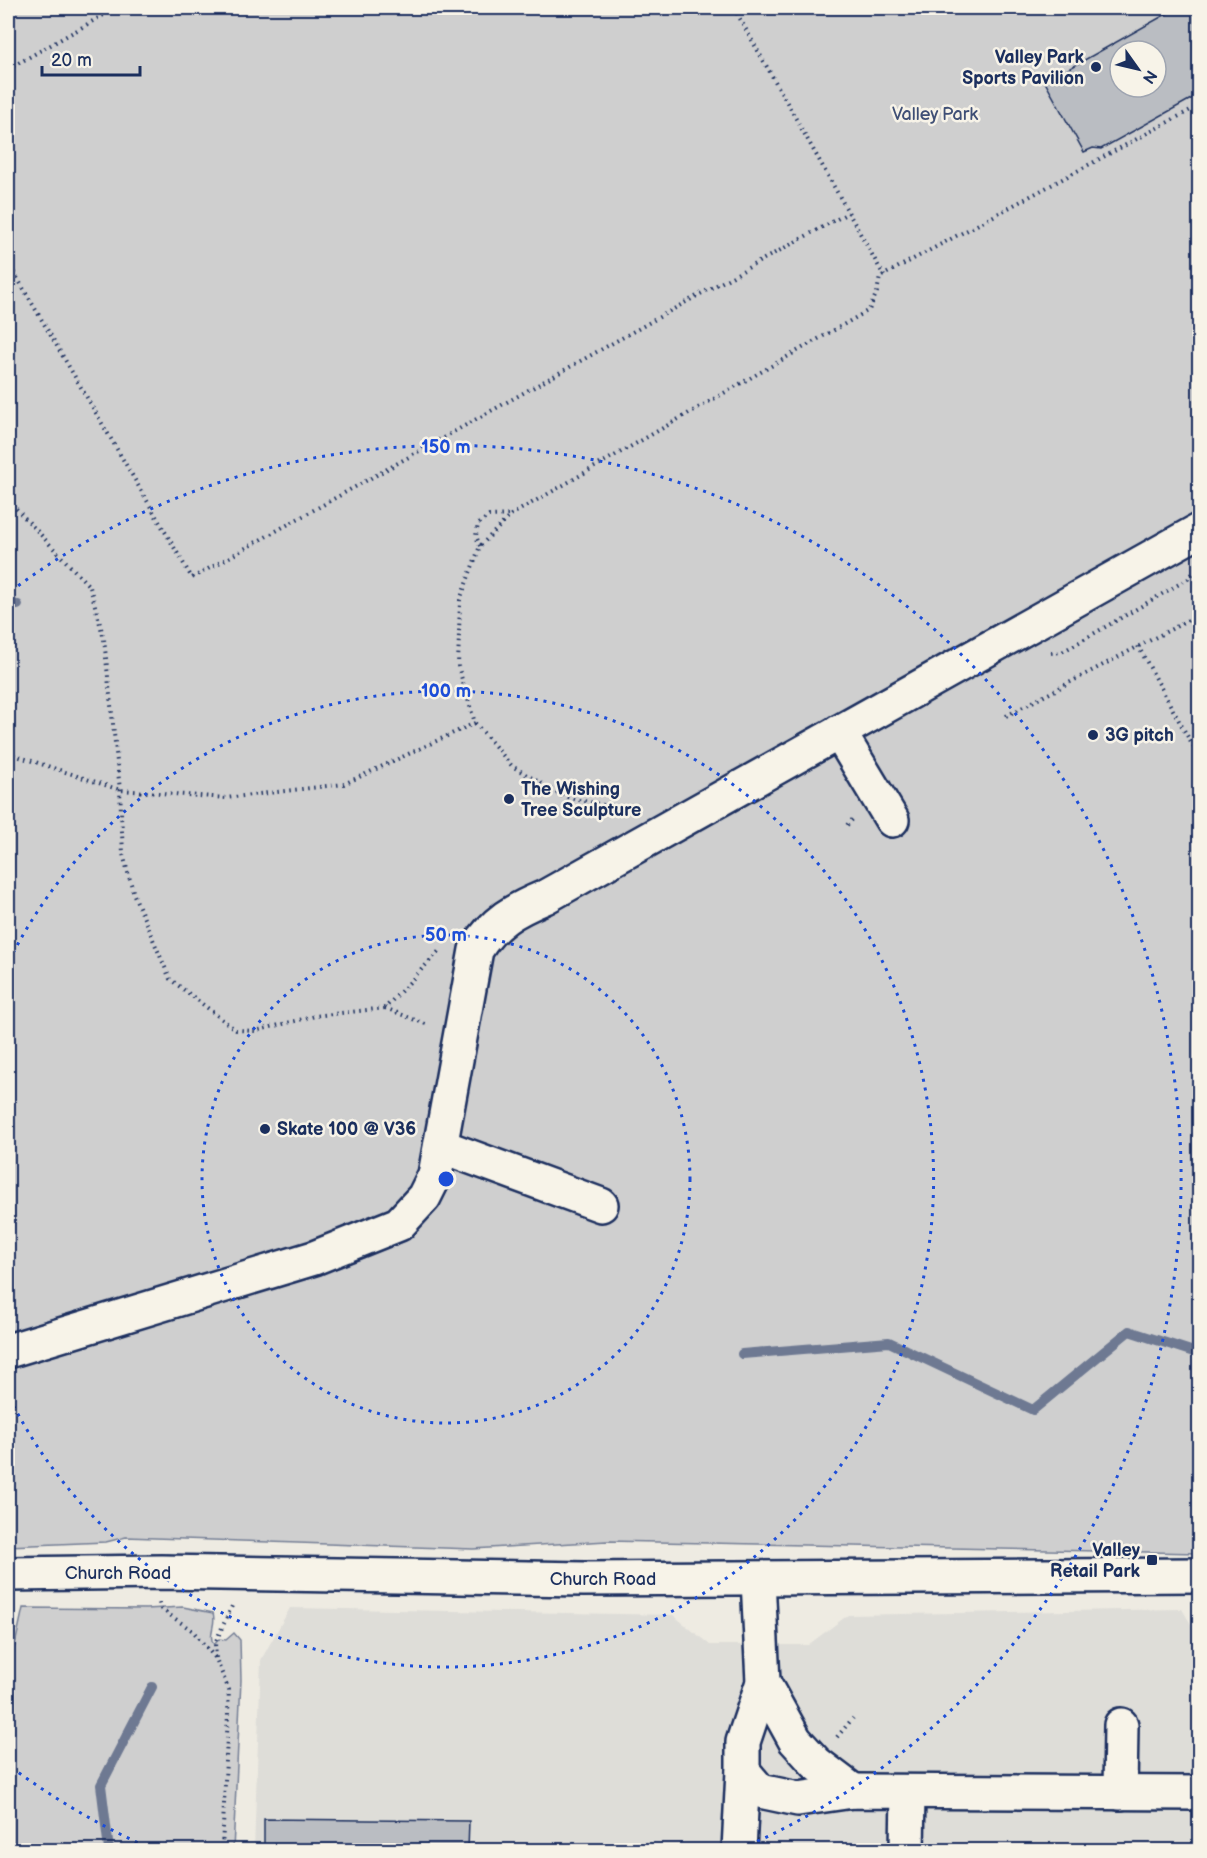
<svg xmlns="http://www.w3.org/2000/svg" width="1207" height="1858" viewBox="0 0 1207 1858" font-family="'Balsamiq Sans',sans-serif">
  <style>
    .built { fill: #deddd8 }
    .green { fill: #cfcfcf; stroke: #757f96; stroke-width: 1.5; fill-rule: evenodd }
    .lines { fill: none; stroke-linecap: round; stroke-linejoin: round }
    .stream { stroke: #6e7992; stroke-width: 10 }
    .building { fill: #babdc2; stroke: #1b2f5e; stroke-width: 1.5; fill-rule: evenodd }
    .minor-casing { stroke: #1b2f5e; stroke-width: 38 }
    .path { stroke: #1b2f5e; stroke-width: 4; stroke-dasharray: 1.5 4.5; stroke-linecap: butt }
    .minor { stroke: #f7f3e8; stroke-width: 33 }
    .ring { fill: none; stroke: #1d4ed8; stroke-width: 3; stroke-dasharray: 3 6 }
    .poi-dot { fill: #1b2f5e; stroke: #f7f3e8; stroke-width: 2 }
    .labels { text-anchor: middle; stroke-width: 5; stroke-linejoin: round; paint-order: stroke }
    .poi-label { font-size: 18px; font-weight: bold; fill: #1b2f5e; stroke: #f7f3e8; text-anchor: start }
    .park-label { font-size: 18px; fill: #3f4f75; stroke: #f7f3e8 }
    .street-label { font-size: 18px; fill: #1b2f5e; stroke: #f7f3e8 }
    .centre { fill: #1d4ed8; stroke: #f7f3e8; stroke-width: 3 }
    .ring-label { font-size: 18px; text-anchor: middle; font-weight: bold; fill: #1d4ed8; stroke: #f7f3e8; stroke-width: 5; stroke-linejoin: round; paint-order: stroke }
  </style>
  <rect width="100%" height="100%" fill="#eeebe2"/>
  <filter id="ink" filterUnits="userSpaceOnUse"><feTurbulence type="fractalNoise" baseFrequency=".0167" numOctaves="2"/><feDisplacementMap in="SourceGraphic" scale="12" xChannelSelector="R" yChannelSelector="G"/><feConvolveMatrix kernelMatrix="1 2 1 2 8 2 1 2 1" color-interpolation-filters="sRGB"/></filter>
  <g filter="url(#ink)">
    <polygon class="built" points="290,1608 673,1615 710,1645 808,1645 848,1615 1182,1609 1199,1638 1199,1850 254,1850 261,1660"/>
    <g class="green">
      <path d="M8 8H1199V1553L607 1541 473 1549 126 1537 106 1542 8 1546ZM1120 51H1156V87H1120Z"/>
      <path d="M183 1607 213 1613C217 1624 207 1634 214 1645L219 1639 226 1640 234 1633 240 1640 241 1680 233 1850H8V1677L23 1608 146 1609Z"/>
    </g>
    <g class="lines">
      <g class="stream">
        <polyline points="8,604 18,605"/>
        <polyline points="742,1354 889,1342 1033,1410 1129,1331 1200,1354"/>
        <polyline points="109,1850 101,1785 152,1687"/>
      </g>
    </g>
    <g class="building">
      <path d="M1177 8H1200V94L1101 149 1093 148 1084 152 1045 82ZM1120 51H1156V87H1120Z"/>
      <polygon points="264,1819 469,1821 468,1850 264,1850"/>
    </g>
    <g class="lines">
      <defs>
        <g id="minor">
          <polyline points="839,732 892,820"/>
          <polyline points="441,1146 601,1205"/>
          <path d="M8 1351 314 1258 399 1224 424 1197 435 1175 476 950C494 921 514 910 545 897L1200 530"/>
          <polyline points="8,1574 161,1572 584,1579 1200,1575"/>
          <polyline points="758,1579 763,1682 743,1742 743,1771 760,1791 798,1799 853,1791 1200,1793"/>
          <polyline points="763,1682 795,1740 816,1763 853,1791"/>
          <polyline points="1120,1793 1121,1725"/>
          <polyline points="739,1850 743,1771"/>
          <polyline points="907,1850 908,1793"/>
        </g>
      </defs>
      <use href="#minor" class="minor-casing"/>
      <g class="path">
        <polyline points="734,8 884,276"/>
        <polyline points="8,69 116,8"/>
        <polyline points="8,262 192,578 713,287 848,213"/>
        <polyline points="8,500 90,587 104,639 120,790 123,854 134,895 170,979 236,1030 255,1031 315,1016 385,1008 441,949"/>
        <polyline points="480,546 476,536 478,524 489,516 510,515"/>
        <polyline points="1138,646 1200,759"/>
        <polyline points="1051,653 1062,652 1188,579 1193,573"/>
        <polyline points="1006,716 1200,614"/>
        <polyline points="8,753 120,790 226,798 344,784 475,723"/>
        <polyline points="639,805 619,808 564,797 512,766 475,723 458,666 460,600 480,546 511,515 869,310 877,292 880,277 1200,105"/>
        <polyline points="847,825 854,818"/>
        <polyline points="385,1008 428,1025"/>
        <polyline points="159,1603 161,1609 193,1631 216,1659 229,1690 222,1850"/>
        <polyline points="216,1658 215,1643 232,1606"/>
        <polyline points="837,1737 853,1718"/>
      </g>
      <use href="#minor" class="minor"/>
    </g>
  </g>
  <g class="ring">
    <circle cx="446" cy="1179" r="244"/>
    <path d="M9 961A488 488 0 1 1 9 1397"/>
    <path d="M154 1850A732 732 0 0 1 11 1767M11 591A732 732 0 1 1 738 1850"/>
  </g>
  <g class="poi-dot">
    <circle cx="1096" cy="67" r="6"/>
    <circle cx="1093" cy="735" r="6"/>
    <circle cx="509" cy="799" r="6"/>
    <circle cx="265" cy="1129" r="6"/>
    <rect x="1146" y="1554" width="12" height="12" rx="3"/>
  </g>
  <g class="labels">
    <g class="poi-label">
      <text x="1084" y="63" text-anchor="end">Valley Park<tspan x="1084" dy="21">Sports Pavilion</tspan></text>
      <text x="1105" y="741">3G pitch</text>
      <text x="521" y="795">The Wishing<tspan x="521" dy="21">Tree Sculpture</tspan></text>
      <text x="277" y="1135">Skate 100 @ V36</text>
      <text x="1140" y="1556" text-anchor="end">Valley<tspan x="1140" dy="21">Retail Park</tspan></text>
    </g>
    <g class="park-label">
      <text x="935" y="120">Valley Park</text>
    </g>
    <g class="street-label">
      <text x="118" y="1579">Church Road</text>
      <text x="603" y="1585">Church Road</text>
    </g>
  </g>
  <circle cx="446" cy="1179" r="9" class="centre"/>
  <g class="ring-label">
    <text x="446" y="453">150 m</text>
    <text x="446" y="697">100 m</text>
    <text x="446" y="941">50 m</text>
  </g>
  <rect width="1207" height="1858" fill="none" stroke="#f7f3e8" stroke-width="30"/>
  <rect x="15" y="15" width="1177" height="1828" fill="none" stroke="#1b2f5e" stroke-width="2" filter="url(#ink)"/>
  <g transform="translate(1138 69) rotate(124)"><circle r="28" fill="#f7f3e8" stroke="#9fa5b1" stroke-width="1.5"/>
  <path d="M0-4.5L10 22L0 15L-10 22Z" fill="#1b2f5e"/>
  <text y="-9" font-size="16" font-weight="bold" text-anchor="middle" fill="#1b2f5e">N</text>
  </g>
  <path d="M42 66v9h98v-9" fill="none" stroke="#1b2f5e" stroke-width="3"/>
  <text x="51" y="66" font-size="18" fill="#1b2f5e" stroke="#f7f3e8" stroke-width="4.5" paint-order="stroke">20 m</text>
</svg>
